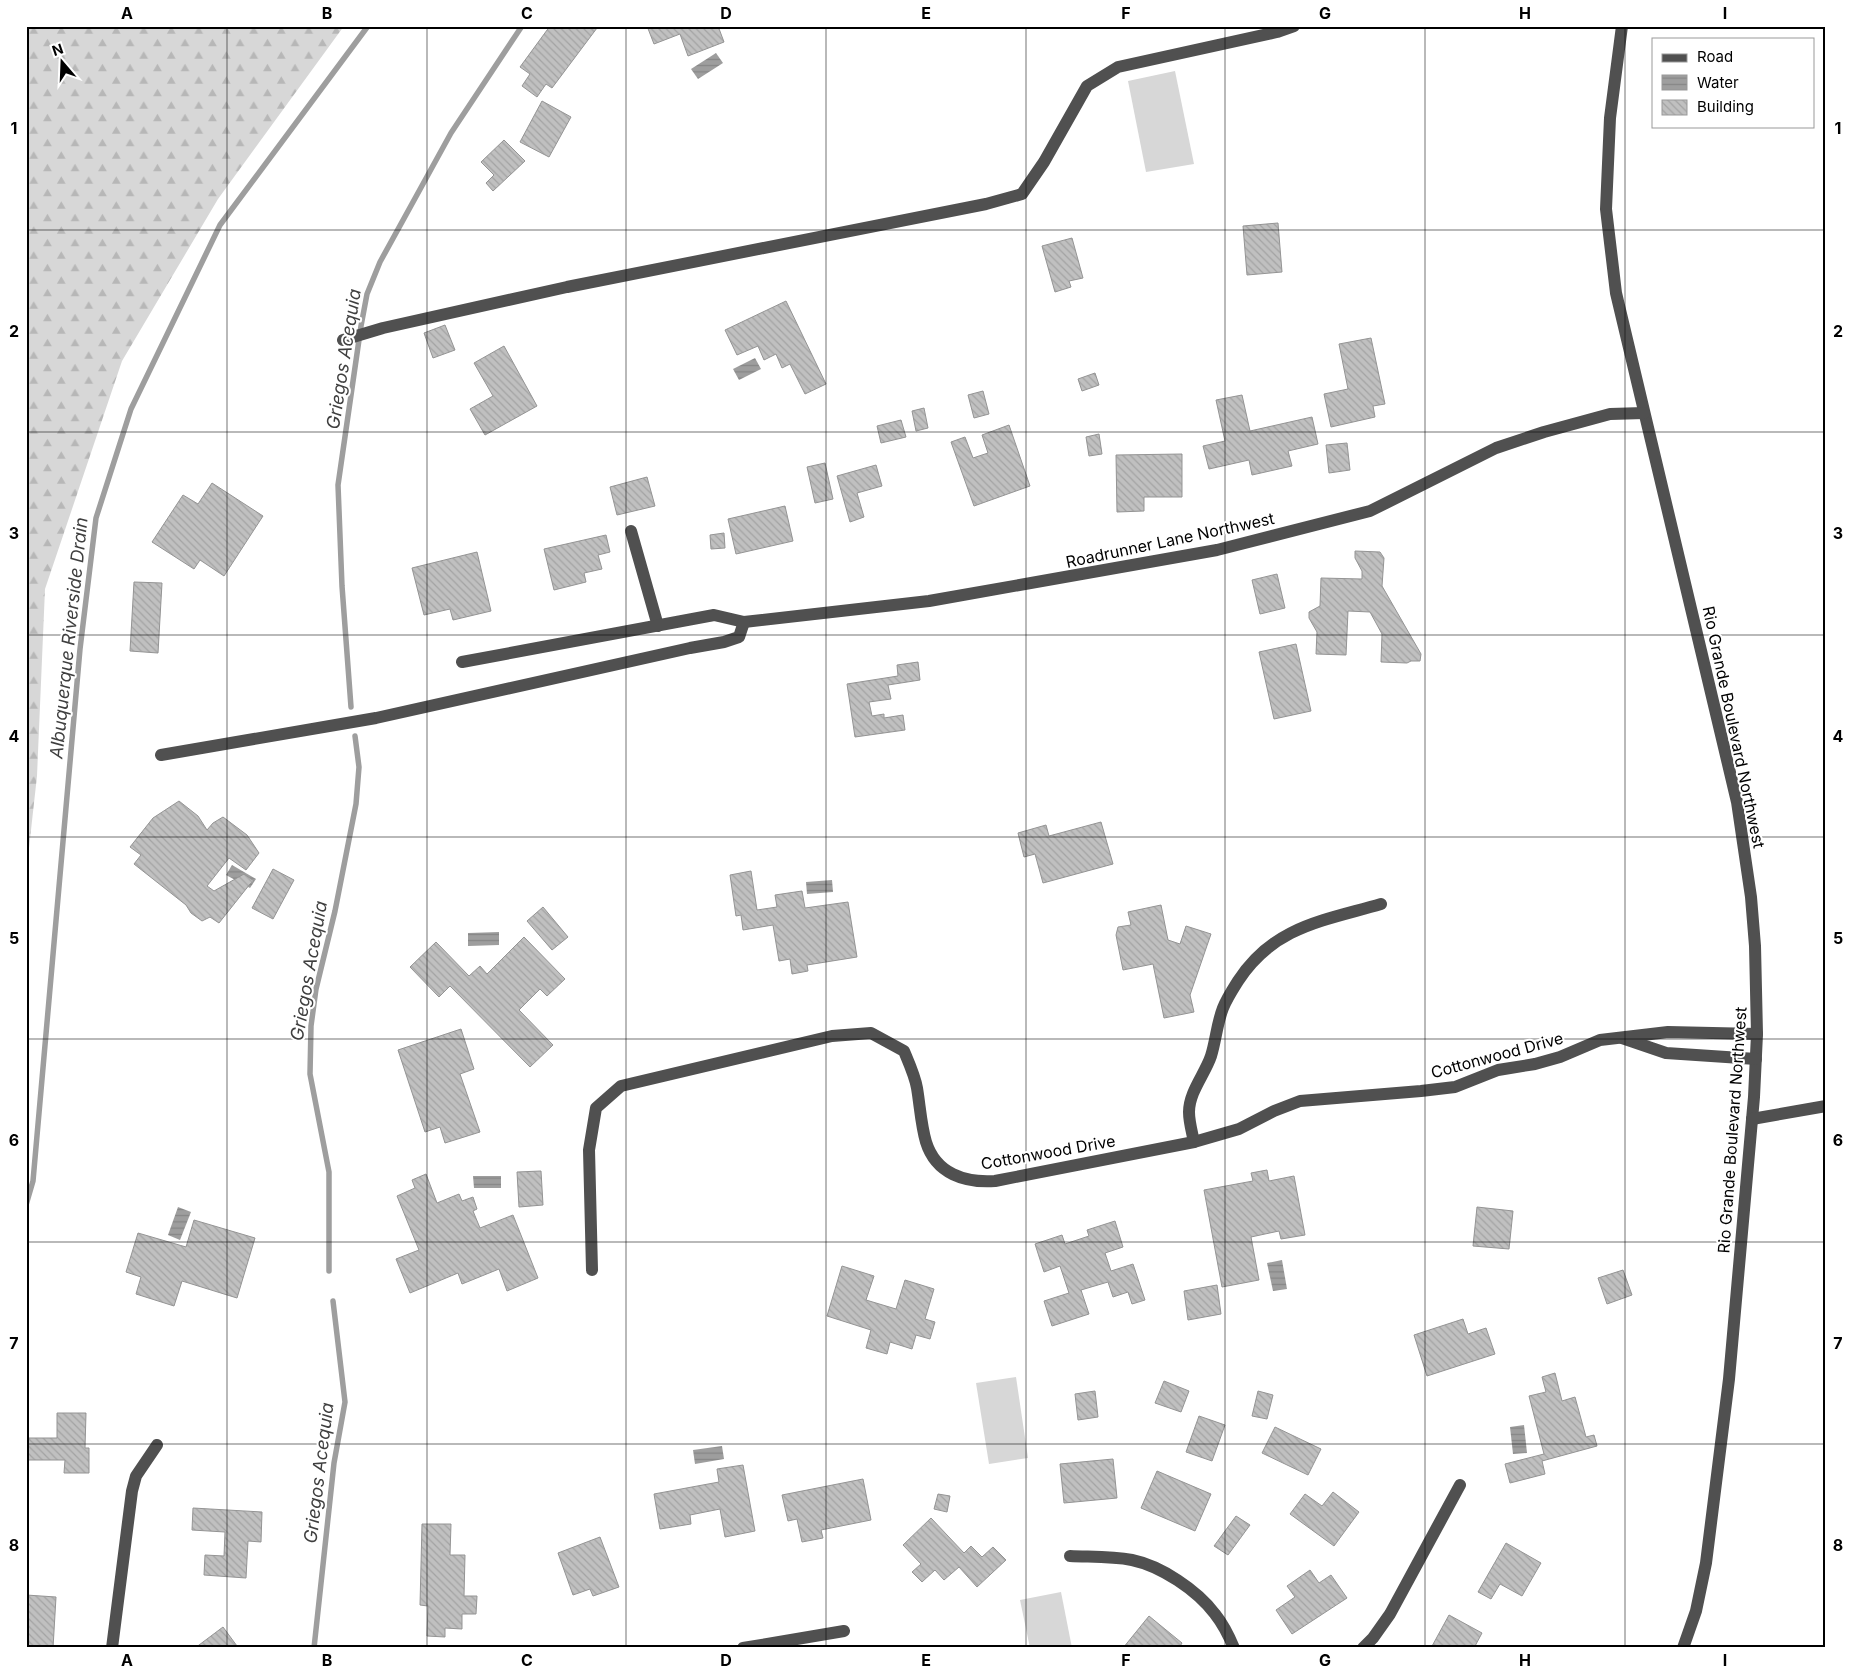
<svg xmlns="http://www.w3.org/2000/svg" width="1852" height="1674" viewBox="0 0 1852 1674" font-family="Inter,sans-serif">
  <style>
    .forest { fill: url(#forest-firs) }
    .pitch { fill: #d7d7d7 }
    .water { fill: url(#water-rules) }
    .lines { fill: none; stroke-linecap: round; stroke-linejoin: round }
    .stream { stroke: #9e9e9e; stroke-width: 5.5 }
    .building { fill: url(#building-back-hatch); stroke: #949494 }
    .minor { stroke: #505050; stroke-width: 12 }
    .grid { fill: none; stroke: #000; stroke-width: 1; stroke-opacity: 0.55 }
    .labels { text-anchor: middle; stroke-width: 4; stroke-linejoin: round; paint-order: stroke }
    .street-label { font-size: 16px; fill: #000; stroke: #fff }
    .water-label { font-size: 18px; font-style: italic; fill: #3f3f3f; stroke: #fff }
    .neatline { fill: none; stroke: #000; stroke-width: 2 }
    .grid-label { font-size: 16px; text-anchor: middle; font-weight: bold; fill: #000 }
  </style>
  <defs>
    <pattern id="forest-firs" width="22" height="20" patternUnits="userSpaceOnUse" patternTransform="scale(1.25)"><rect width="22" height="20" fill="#d7d7d7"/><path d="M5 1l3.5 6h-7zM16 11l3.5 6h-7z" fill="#b7b7b7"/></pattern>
    <pattern id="water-rules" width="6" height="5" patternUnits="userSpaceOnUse" patternTransform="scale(1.25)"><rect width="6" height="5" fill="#9e9e9e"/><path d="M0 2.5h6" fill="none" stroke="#868686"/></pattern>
    <pattern id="building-back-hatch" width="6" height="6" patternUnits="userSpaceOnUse" patternTransform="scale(1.25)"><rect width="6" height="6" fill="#c0c0c0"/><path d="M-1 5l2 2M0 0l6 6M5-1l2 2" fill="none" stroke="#a3a3a3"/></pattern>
  </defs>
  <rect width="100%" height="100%" fill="#fff"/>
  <polygon class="forest" points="26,26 344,26 218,199 122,361 45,589 37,776 26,875"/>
  <g class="pitch">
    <polygon points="1175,71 1194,164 1146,172 1128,81"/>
    <polygon points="1016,1377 1028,1458 989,1464 976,1383"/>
    <polygon points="1061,1592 1072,1648 1030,1648 1020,1600"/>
  </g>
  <g class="water">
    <polygon points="716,53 723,63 698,79 691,69"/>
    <polygon points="755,358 761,369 739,380 733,369"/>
    <polygon points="232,865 256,879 250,888 226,875"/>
    <polygon points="832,880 833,892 807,894 806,882"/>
    <polygon points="499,932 499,945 468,946 468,933"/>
    <polygon points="473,1176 501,1176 501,1188 474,1188"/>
    <polygon points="178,1207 191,1212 180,1240 168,1235"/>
    <polygon points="1282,1260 1287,1289 1273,1291 1267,1263"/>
    <polygon points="1524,1425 1527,1453 1513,1454 1510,1427"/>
    <polygon points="722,1446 724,1459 695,1464 693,1450"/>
  </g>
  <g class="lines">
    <g class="stream">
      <polyline points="351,707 342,586 338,485 361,326 367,294 380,262 451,133 522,26"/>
      <polyline points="26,1205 33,1181 80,649 96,518 131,409 220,225 368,26"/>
      <polyline points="329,1271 329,1172 310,1074 311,1026 316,989 335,911 356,804 359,767 355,736"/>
      <polyline points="314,1648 334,1463 345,1402 333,1301"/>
    </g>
  </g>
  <g class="building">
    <polygon points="550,26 594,26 597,28 552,88 546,84 537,97 522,86 530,74 520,67"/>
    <polygon points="647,26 718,26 724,42 688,56 680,34 654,44"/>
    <polygon points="542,101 571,117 549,157 520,142"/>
    <polygon points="504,140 525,161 493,191 486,183 494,175 481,162"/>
    <polygon points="1278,223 1282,272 1247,275 1243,226"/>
    <polygon points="1072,238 1083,278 1069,281 1071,287 1055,292 1042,246"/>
    <polygon points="786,301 826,384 805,394 790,364 782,368 776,354 764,360 758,346 737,355 725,330"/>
    <polygon points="445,325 455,350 433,358 424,333"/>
    <polygon points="1371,338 1385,404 1373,406 1375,417 1331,427 1324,394 1348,389 1339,344"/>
    <polygon points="504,346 537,406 485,435 470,409 493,396 474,363"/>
    <polygon points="1095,373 1099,385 1082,391 1078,379"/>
    <polygon points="983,391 989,414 974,418 968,395"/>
    <polygon points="1242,395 1250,431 1312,417 1318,444 1288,451 1292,466 1252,475 1249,460 1209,469 1203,446 1225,441 1216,400"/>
    <polygon points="924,408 928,428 916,431 912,411"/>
    <polygon points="901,420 906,437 881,443 877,426"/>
    <polygon points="1009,425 1030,486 974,506 951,442 965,437 973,458 988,453 982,435"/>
    <polygon points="1099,434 1102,454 1089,456 1086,437"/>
    <polygon points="1347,443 1350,470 1329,473 1326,445"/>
    <polygon points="1182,454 1182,497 1144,497 1144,511 1117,512 1116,455"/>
    <polygon points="825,463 833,499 815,503 807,467"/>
    <polygon points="876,465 882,486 857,493 864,517 850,522 837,476"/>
    <polygon points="647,477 655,506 617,515 610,487"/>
    <polygon points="212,483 263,516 224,576 200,560 194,569 152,542 183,495 198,504"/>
    <polygon points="785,506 793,541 736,554 728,519"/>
    <polygon points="724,533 725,548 711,549 710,535"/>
    <polygon points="606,535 610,552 598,555 602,569 584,573 586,582 554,590 544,549"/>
    <polygon points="1355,551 1380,552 1384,558 1382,586 1421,654 1420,661 1411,661 1407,663 1381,662 1382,634 1370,612 1348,611 1346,655 1316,654 1317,632 1309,618 1309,612 1320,606 1321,578 1362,579 1362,571 1355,558"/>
    <polygon points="477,552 491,611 453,620 450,609 424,615 412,568"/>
    <polygon points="1277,574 1285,608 1260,614 1252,580"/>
    <polygon points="134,582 162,583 158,653 130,651"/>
    <polygon points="1296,644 1311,711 1274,719 1259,652"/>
    <polygon points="918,662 920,680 888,685 891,699 869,702 872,716 884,714 884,718 903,715 905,730 855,737 847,684 898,676 897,665"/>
    <polygon points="179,801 198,816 207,830 213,823 223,817 247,835 259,853 246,870 229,858 207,886 214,891 244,874 254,881 250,884 219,923 210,917 202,921 191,913 186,905 134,864 141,855 130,847 153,818"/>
    <polygon points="1101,822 1113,864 1043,883 1035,854 1024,857 1018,833 1046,825 1049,836"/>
    <polygon points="273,869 294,880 273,919 252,908"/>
    <polygon points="751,871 757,910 777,907 775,895 802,891 805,908 848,902 857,957 807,965 808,971 792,974 790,959 779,961 773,925 743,930 741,915 736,916 730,875"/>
    <polygon points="1161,905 1168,940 1180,944 1186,926 1211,934 1190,995 1194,1012 1164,1018 1153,964 1123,970 1116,935 1118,927 1131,925 1128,912"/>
    <polygon points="543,907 568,937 552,950 527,921"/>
    <polygon points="524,937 565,979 547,996 540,989 519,1010 553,1045 530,1067 450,986 439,997 410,967 436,942 469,976 480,966 487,974"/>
    <polygon points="461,1029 474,1069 460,1074 480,1132 445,1143 440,1127 425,1132 398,1050"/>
    <polygon points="1267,1170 1269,1181 1294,1176 1305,1235 1281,1239 1279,1231 1251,1237 1259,1280 1222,1287 1204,1190 1253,1181 1251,1173"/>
    <polygon points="541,1171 543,1205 519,1207 517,1172"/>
    <polygon points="426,1174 437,1203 459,1194 462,1201 473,1197 477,1209 473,1211 480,1228 513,1215 538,1278 507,1291 499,1269 462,1284 458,1273 410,1293 396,1259 419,1250 397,1196 415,1188 412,1180"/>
    <polygon points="1477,1207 1513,1211 1509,1249 1473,1246"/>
    <polygon points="194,1220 255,1238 237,1298 182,1281 174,1306 136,1294 141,1277 126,1272 138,1233 186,1247"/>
    <polygon points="1115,1221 1123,1247 1105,1253 1111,1271 1133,1264 1145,1300 1132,1304 1128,1292 1113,1297 1108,1282 1081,1290 1089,1314 1052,1326 1044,1301 1069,1293 1060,1266 1044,1272 1035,1244 1062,1235 1065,1244 1089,1236 1087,1230"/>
    <polygon points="842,1266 874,1276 866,1300 896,1309 905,1280 934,1289 925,1319 935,1322 930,1339 916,1335 912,1349 890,1342 887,1354 866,1348 871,1330 827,1316"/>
    <polygon points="1623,1270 1632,1295 1607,1304 1598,1278"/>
    <polygon points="1217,1285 1221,1314 1188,1320 1184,1291"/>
    <polygon points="1463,1319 1468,1334 1486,1328 1495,1354 1427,1376 1414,1335"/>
    <polygon points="1555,1373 1562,1401 1575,1397 1586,1437 1594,1435 1597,1446 1542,1461 1545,1474 1510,1483 1505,1464 1544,1454 1529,1396 1546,1392 1542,1377"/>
    <polygon points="1164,1381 1189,1391 1181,1412 1155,1403"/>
    <polygon points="1095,1391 1098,1417 1078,1420 1075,1394"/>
    <polygon points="1258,1391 1273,1395 1267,1419 1252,1416"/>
    <polygon points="57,1413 86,1413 85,1448 89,1448 89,1473 64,1473 65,1460 26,1460 26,1438 57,1438"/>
    <polygon points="1199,1416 1225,1425 1212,1461 1186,1452"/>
    <polygon points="1275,1427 1321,1449 1308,1475 1262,1453"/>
    <polygon points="1113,1459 1117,1498 1064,1503 1060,1464"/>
    <polygon points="743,1465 755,1531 725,1537 720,1509 690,1515 691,1524 660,1529 654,1494 719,1482 717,1469"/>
    <polygon points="1157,1471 1211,1494 1195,1531 1141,1508"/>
    <polygon points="863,1479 871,1520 821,1530 823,1538 802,1542 797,1519 788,1521 782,1495"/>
    <polygon points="1333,1492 1359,1512 1334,1546 1290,1514 1305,1494 1322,1506"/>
    <polygon points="938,1494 950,1496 947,1512 934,1509"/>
    <polygon points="193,1508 262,1512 261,1542 248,1541 246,1578 204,1575 205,1555 224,1556 225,1532 192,1530"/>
    <polygon points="1236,1516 1250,1525 1228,1555 1214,1546"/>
    <polygon points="931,1518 964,1553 971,1546 982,1557 993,1547 1006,1560 977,1587 959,1567 944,1580 935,1570 922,1582 912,1572 921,1564 903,1545"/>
    <polygon points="422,1524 451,1524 450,1555 465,1555 464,1596 477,1596 476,1614 462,1614 462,1629 445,1628 445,1637 427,1636 428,1606 420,1605"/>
    <polygon points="600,1537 619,1587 593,1596 590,1589 573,1595 558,1553"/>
    <polygon points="1506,1543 1541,1563 1522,1596 1500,1584 1491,1599 1478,1592"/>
    <polygon points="1310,1570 1319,1583 1331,1575 1347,1598 1292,1634 1276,1610 1295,1597 1287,1586"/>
    <polygon points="26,1595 56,1597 53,1648 26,1648"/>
    <polygon points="1449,1615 1482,1633 1474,1648 1431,1648"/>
    <polygon points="1149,1616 1182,1643 1179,1648 1123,1648"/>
    <polygon points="223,1627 237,1646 235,1648 195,1648"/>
  </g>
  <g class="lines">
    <g class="minor">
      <polyline points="1622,26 1610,118 1606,209 1616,293 1737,802 1751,897 1755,946 1757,1034 1754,1097 1729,1379 1706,1563 1696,1611 1683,1648"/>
      <polyline points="343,340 383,328 567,287 986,204 1022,194 1044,162 1087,86 1118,67 1277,32 1294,26"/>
      <polyline points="631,531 658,626"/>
      <polyline points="462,662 714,615 744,622 929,601 1217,550 1370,511 1496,448 1544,432 1610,414 1644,413"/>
      <polyline points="161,755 376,718 690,648 724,642 739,637 744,622"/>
      <polyline points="1622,1038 1666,1053 1756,1059"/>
      <polyline points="1752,1119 1826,1106"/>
      <path d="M1194 1142C1192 1132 1189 1122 1189 1112 1189 1092 1205 1074 1211 1056 1216 1040 1217 1023 1223 1008 1227 998 1233 989 1238 981 1274 926 1323 921 1381 904"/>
      <path d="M592 1270 589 1150 596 1108 621 1086 832 1036 871 1033 904 1051C909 1063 915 1076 917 1088 920 1106 921 1125 926 1142 936 1174 965 1183 995 1181L1194 1142 1239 1129 1274 1111 1300 1101 1421 1091 1455 1087 1498 1070 1535 1064 1560 1057 1600 1040 1668 1032 1757 1034"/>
      <path d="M1070 1556C1091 1557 1111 1556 1132 1560 1161 1566 1197 1590 1215 1614 1223 1624 1229 1636 1234 1648"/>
      <polyline points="112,1648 132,1491 136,1476 157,1445"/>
      <polyline points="743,1648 844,1631"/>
      <polyline points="1363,1648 1373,1638 1390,1614 1460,1485"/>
    </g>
  </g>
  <path class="grid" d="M227 26V1648M427 26V1648M626 26V1648M826 26V1648M1026 26V1648M1225 26V1648M1425 26V1648M1625 26V1648M26 230H1826M26 432H1826M26 635H1826M26 837H1826M26 1039H1826M26 1242H1826M26 1444H1826"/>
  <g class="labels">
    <g class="street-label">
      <text transform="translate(1170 540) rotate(-12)" y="6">Roadrunner Lane Northwest</text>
      <text transform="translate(1734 727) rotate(78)" y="6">Rio Grande Boulevard Northwest</text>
      <text transform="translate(1497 1055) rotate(-15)" y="6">Cottonwood Drive</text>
      <text transform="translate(1732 1130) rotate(-86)" y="6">Rio Grande Boulevard Northwest</text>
      <text transform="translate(1048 1152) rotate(-10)" y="6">Cottonwood Drive</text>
    </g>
    <g class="water-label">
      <text transform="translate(344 359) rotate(-81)" y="6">Griegos Acequia</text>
      <text transform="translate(69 638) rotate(-84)" y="6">Albuquerque Riverside Drain</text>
      <text transform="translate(309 971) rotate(-80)" y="6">Griegos Acequia</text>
      <text transform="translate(319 1473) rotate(-83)" y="6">Griegos Acequia</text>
    </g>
  </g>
  <rect width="1852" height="1674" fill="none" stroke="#ffffff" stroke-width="55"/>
  <rect x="1652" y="38" width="162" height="90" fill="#ffffff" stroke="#999999"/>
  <rect x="1662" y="54" width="25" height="8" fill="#505050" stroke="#999999"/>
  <text x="1697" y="62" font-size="15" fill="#000000">Road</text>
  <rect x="1662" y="75" width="25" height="15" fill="url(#water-rules)" stroke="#999999"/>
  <text x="1697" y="88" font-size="15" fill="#000000">Water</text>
  <rect x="1662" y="100" width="25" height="15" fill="url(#building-back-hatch)" stroke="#999999"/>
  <text x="1697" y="112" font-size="15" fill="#000000">Building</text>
  <g transform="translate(62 62) rotate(341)" stroke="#ffffff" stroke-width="4" paint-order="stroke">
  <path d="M0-4L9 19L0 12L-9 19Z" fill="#000000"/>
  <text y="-8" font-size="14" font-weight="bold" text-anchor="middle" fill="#000000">N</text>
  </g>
  <rect x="28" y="28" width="1796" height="1618" class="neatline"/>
  <g class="grid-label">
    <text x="127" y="19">A</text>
    <text x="327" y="19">B</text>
    <text x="527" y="19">C</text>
    <text x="726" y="19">D</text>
    <text x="926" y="19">E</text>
    <text x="1126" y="19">F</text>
    <text x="1325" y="19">G</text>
    <text x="1525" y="19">H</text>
    <text x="1725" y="19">I</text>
    <text x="14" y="134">1</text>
    <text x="1838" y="134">1</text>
    <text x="14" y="337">2</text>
    <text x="1838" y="337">2</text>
    <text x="14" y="539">3</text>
    <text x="1838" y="539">3</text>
    <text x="14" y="742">4</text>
    <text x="1838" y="742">4</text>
    <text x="14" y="944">5</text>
    <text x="1838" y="944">5</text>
    <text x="14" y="1146">6</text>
    <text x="1838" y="1146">6</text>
    <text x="14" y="1349">7</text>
    <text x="1838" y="1349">7</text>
    <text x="14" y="1551">8</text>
    <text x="1838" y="1551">8</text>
    <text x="127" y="1666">A</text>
    <text x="327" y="1666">B</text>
    <text x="527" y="1666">C</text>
    <text x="726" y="1666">D</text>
    <text x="926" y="1666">E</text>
    <text x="1126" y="1666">F</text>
    <text x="1325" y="1666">G</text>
    <text x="1525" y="1666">H</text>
    <text x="1725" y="1666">I</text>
  </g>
</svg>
